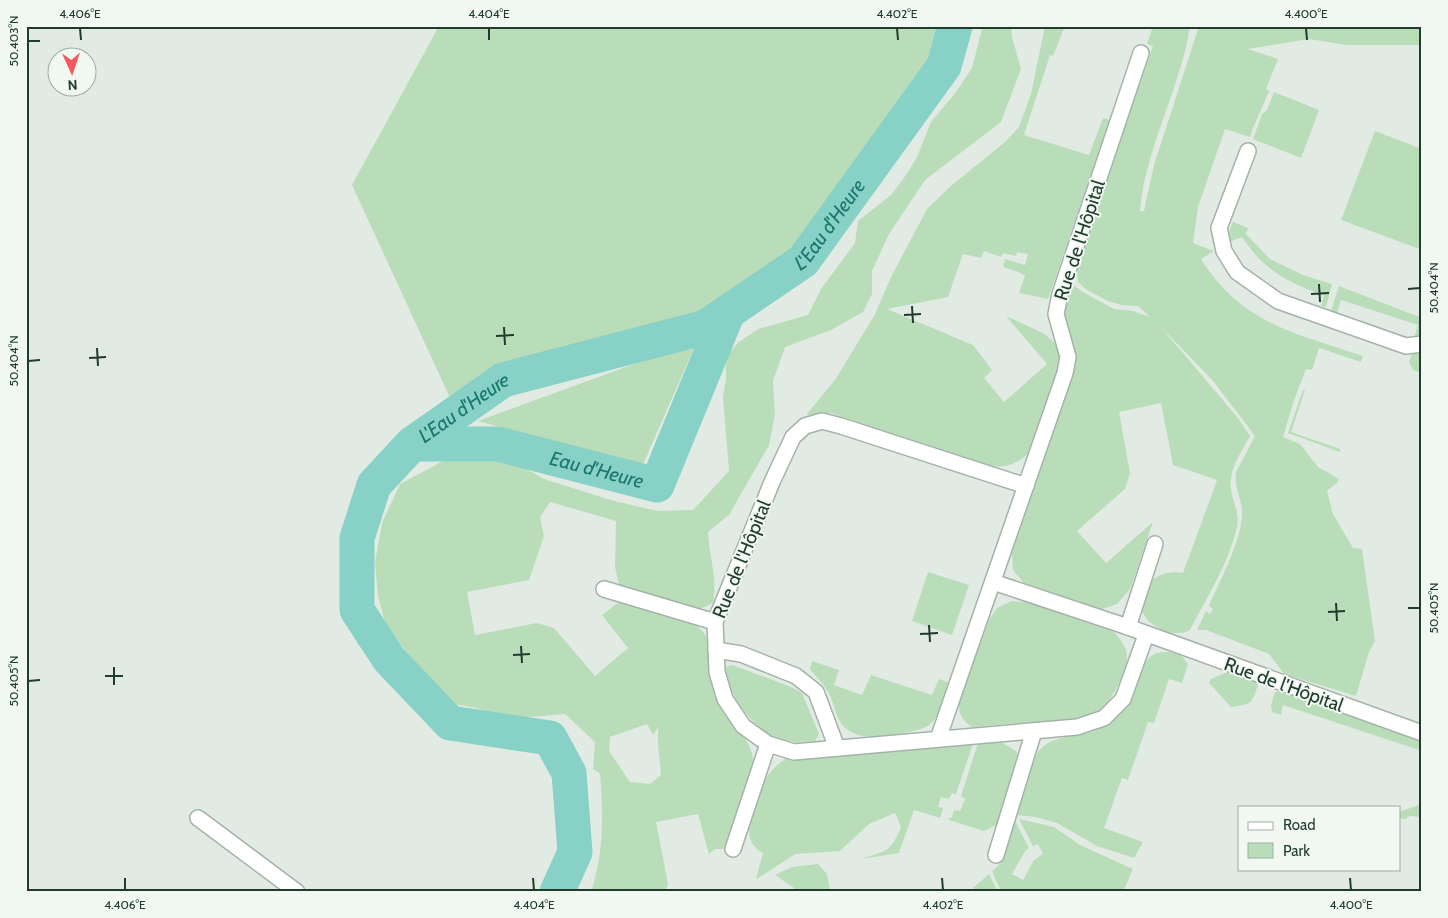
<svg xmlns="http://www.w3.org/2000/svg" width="1448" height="918" viewBox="0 0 1448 918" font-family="Cabin,sans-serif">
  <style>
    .green { fill: #baddb9; fill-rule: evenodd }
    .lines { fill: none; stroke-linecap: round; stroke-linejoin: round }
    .river { stroke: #88d1c7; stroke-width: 35 }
    .minor-casing { stroke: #a4b3a9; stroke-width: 18 }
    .minor { stroke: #fff; stroke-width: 15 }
    .ticks { fill: none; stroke: #213c2d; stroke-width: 2 }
    .labels { text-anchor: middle; stroke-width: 4; stroke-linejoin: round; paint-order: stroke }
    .street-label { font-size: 19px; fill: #213c2d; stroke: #f1f8f2 }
    .water-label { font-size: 20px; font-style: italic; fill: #1b776d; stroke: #f1f8f2 }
    .neatline { fill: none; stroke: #213c2d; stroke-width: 2 }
    .ticks-label { font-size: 12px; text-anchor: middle; fill: #213c2d }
  </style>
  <rect width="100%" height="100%" fill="#e1ebe3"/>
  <g class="green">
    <polygon points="439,26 955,26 944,66 817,241 706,327 578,356 457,413 352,185"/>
    <path d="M983 26H1011L1012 37 1021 69 1001 122 925 180 889 234 872 271V294L863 312 831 330 785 347 773 381 775 415 769 445 729 515 708 532C709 556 718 580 713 603L694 612 619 585 615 567 616 521 550 502 540 517 544 536 529 580 467 592 475 635 537 623 554 628 595 676 628 648 602 615 619 602 697 626C718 642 713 676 719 700 724 722 751 735 753 759 754 783 734 826 725 849H715L709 854 698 814 656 822 668 884 665 892H591C604 853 603 815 600 774L593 769 595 742 565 714 507 719 476 708 454 704 423 673 386 626 378 596 375 562 382 523 400 484 441 462 474 452 503 456 544 479 614 501 658 511 693 510 729 471 723 397 726 378V356L739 342 758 329 808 315 821 289 855 243 858 221 891 195 906 175 917 157 931 122 956 92 972 68ZM647 724 653 735 658 728V744L661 775 650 784 630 782 609 751 610 737Z"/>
    <path d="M1045 26H1065L1053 56 1050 55 1024 135 1089 155 1103 118 1110 120 1048 299 1019 293 1025 276 1021 273 1003 267 1005 259 1025 265 1028 254 1017 252 1016 256 1003 253 1001 257 984 251 981 258 963 254 948 297 887 309 973 345 992 370 984 378 1004 402 1047 364 1006 316 1043 333 1055 343 1059 351 1060 367 1027 455C1011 467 1004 468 984 465L831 413 806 415 835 380 874 316 892 275 927 209 952 185 1005 142 1019 127 1031 94Z"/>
    <path d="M1153 26H1190C1181 87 1145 149 1140 211H1144L1154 165 1199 26H1422V45H1347L1309 39 1248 49 1278 59 1266 89 1269 91C1263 107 1255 121 1250 137L1225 129 1198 207 1193 243 1214 251 1201 259C1242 324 1295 333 1363 356L1361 362 1319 348 1312 370 1306 369 1294 400 1283 437 1300 444 1318 467 1339 479 1337 483 1327 491 1333 514 1353 548 1362 549 1375 641 1369 652 1356 696 1284 674 1269 654 1206 630H1197L1206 611 1210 614 1213 609 1209 606C1220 580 1243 539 1242 511 1241 497 1234 487 1236 472L1255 436 1214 382 1161 327 1238 418 1250 436C1241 453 1228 470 1231 490 1233 503 1240 514 1237 528 1228 564 1207 597 1190 630 1185 633 1181 633 1175 633 1167 633 1164 631 1157 627 1124 609 1146 566 1183 573L1217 480 1173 465 1161 403 1119 412 1130 473 1125 489 1077 531 1106 563 1153 522 1130 589 1117 604 1099 610 1024 583 1013 570 1012 553 1074 373 1075 351 1065 321V306L1071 283 1081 291 1114 309 1133 311 1150 317 1138 306 1121 305 1108 301 1087 290 1078 282V278L1074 275 1153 46 1147 44Z"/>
    <polygon points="1274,92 1319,110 1301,158 1253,139 1262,114 1267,110"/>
    <polygon points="1375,131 1422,149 1422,250 1341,220"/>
    <path d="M1233 222 1248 228 1246 234 1270 259 1303 275 1332 284 1326 307 1321 306 1324 295C1287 283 1263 269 1242 237L1229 242 1227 236Z"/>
    <polygon points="1339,286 1422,318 1422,337 1414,339 1418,325 1341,300 1337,313 1331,311"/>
    <polygon points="697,341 642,467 478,421"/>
    <polygon points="1422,353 1422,373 1413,370 1409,362 1412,354"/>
    <polygon points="1303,390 1305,390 1291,432 1340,449 1340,452 1288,433"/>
    <polygon points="928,572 969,585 952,635 912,621"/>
    <path d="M1012 601 1029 603 1114 632C1128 648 1131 656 1122 677 1116 689 1110 703 1098 711 1082 722 1057 720 1038 722 1016 723 994 725 972 727 963 721 958 714 959 702L989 620 997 608Z"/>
    <path d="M1169 652 1180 654 1188 664 1182 683 1169 679 1154 723 1148 722 1128 780 1122 778 1104 828 1143 842 1134 858 1097 846 1057 823 1035 817 1017 815 1016 813C1022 794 1025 771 1036 755 1050 733 1074 739 1095 731 1103 727 1114 720 1120 714 1134 699 1138 659 1157 653 1161 652 1166 652 1169 652Z"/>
    <path d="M812 661 839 670 834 685 862 695 871 675 932 695 939 679 950 683C945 696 941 715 930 724 920 733 876 738 863 736 857 735 850 732 845 728 834 717 835 702 827 690 822 682 815 676 810 669Z"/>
    <path d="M732 665 789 686 802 693 819 734 815 741C803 742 792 743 780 739 754 730 726 695 726 667Z"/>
    <path d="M1230 671 1255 679 1258 685C1251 705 1252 704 1231 707L1209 683 1211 679Z"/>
    <polygon points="1284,689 1422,739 1422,751 1283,705 1281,715 1272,712 1271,705 1275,692"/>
    <polygon points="978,743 1002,743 1016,751 1019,759 1001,818 996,825 984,831 949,820 949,817 952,818 954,810 960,811 965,799 961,796"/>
    <path d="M973 744 956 794 952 793 949 799 941 797 938 807 943 808 940 818 914 810 899 853 861 859C886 851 891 852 901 827L895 813 869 824 840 851 795 854 760 877 756 879 763 853C740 840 751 819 757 800 760 793 762 784 766 778 771 770 778 764 785 759Z"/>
    <polygon points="1422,804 1422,817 1410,816 1405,819 1399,818 1399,812"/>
    <polygon points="1014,819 1029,848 1025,851 1012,874 1023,880 1034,860 1043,854 1038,844 1033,846 1019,819 1054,827 1080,845 1133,869 1123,892 1001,892 992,871 1000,864"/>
    <polygon points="818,864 827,874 830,890 823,892 794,892 794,888 775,875 792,867"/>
    <polygon points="989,874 998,892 976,892 973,888"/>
  </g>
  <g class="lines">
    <g class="river">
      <path id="s1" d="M412 444H498L657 485 728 312"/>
      <path id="s2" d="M557 892 575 852 569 773 550 738 450 723 389 659 357 610V538L374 485 412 444 503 380 706 327 803 261 944 66 955 26"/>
    </g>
    <defs>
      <g id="minor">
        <polyline points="1248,151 1219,228 1224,251 1237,272 1278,301 1406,346 1422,344"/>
        <polyline points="1026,486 841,426 822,421 805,426 793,437 772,482 715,622 717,672 725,699 743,726 768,744 794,752 1077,727 1104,718 1123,699 1146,635"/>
        <polyline points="993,582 1128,627 1422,733"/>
        <polyline points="604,589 715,622"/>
        <polyline points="1128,627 1155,544"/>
        <polyline points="716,650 741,654 796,676 816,692 837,748"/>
        <polyline points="938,739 1065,373 1068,357 1056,314 1060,294 1141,53"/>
        <polyline points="198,818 297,892"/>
        <polyline points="733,849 768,744"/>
        <polyline points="996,855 1034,731"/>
      </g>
    </defs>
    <use href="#minor" class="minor-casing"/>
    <use href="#minor" class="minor"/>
  </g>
  <path class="ticks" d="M80 28 81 40M489 28V40M897 28 898 40M1306 28 1307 40M28 41H40M1319 284 1320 302M1408 289 1420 288M1311 294 1329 293M912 306 913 323M904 315 921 314M504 327 505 345M496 336 514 335M97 348 98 366M89 358 106 357M28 361 40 360M1336 603 1337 621M1408 608H1420M1328 612 1345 611M929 625 930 642M920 634 938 633M521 646 522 663M513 655 530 654M114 667V685M105 676H123M28 681 40 680M125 878V890M533 878 534 890M942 878 943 890M1350 878 1351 890"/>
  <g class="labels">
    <g class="street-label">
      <text transform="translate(1079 240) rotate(-72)" y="7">Rue de l'Hôpital</text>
      <text transform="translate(741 559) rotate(-68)" y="7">Rue de l'Hôpital</text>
      <text transform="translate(1284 684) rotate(20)" y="7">Rue de l'Hôpital</text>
    </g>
    <g class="water-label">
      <text dy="7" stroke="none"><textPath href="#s2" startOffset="1078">L'Eau d'Heure</textPath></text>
      <text dy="7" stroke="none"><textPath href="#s2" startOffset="658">L'Eau d'Heure</textPath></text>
      <text dy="7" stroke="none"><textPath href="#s1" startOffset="188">Eau d'Heure</textPath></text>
    </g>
  </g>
  <rect width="1448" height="918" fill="none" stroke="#f1f8f2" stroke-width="55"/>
  <rect x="1238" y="806" width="162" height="65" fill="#f1f8f2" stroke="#9eada3"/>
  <rect x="1248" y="822" width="25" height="8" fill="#ffffff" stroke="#9eada3"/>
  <text x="1283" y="830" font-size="15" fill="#213c2d">Road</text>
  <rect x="1248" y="843" width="25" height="15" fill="#baddb9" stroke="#9eada3"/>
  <text x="1283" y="856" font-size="15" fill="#213c2d">Park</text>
  <g transform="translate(72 72) rotate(177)"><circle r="24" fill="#f1f8f2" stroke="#9eada3"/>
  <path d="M0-4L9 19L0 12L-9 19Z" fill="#f2585e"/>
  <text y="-8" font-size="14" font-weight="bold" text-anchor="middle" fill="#213c2d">N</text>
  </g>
  <rect x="28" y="28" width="1392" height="862" class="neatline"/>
  <g class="ticks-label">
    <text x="80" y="18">4.406°E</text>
    <text x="489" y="18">4.404°E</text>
    <text x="897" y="18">4.402°E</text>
    <text x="1306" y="18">4.400°E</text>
    <text transform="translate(14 41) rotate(-90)" y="4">50.403°N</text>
    <text transform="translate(1434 288) rotate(-90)" y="4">50.404°N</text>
    <text transform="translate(14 361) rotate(-90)" y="4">50.404°N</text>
    <text transform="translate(1434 608) rotate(-90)" y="4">50.405°N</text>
    <text transform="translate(14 681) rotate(-90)" y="4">50.405°N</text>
    <text x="125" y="909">4.406°E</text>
    <text x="534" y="909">4.404°E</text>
    <text x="943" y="909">4.402°E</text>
    <text x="1351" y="909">4.400°E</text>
  </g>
</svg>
